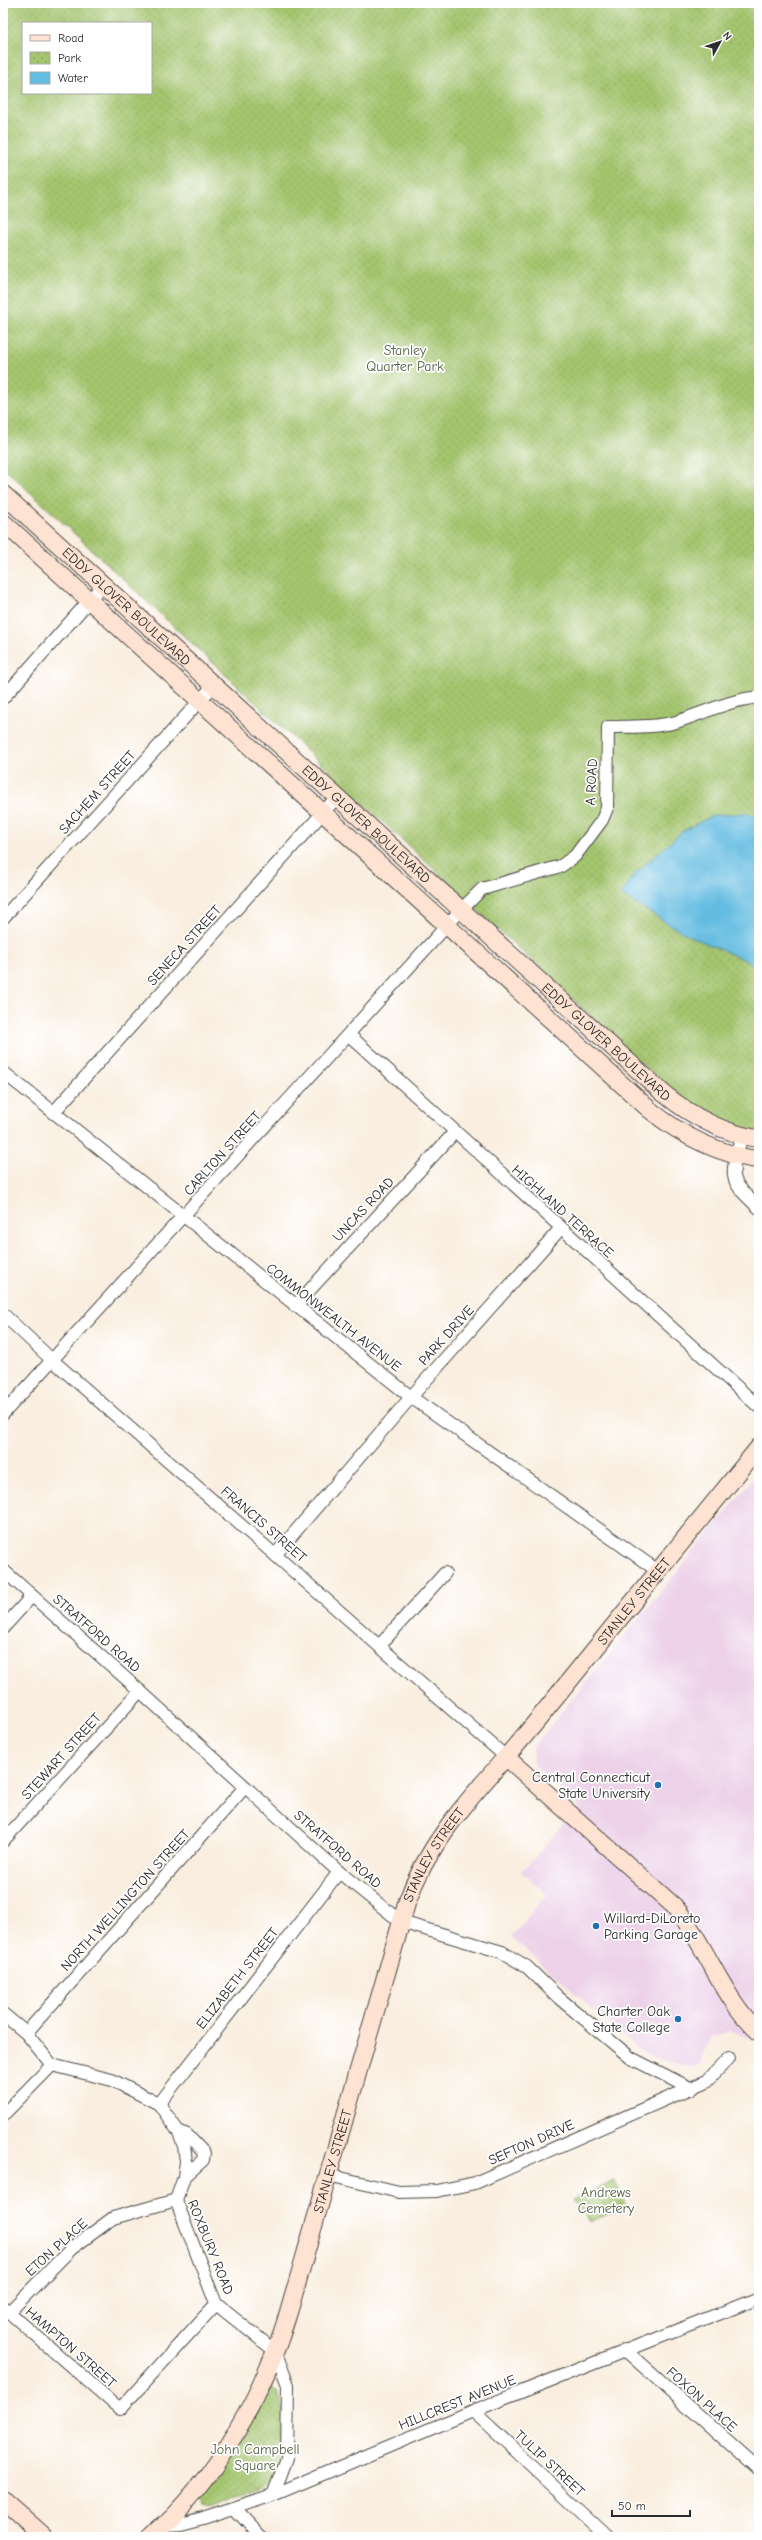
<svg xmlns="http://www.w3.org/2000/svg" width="762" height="2540" viewBox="0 0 762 2540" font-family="'Comic Neue',sans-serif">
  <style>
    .built { fill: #ecd1e9 }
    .cemetery { fill: url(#cemetery-stones); stroke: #68784c }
    .park { fill: url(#park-dots); stroke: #68784c; fill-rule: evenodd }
    .water { fill: #63bce1; stroke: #477486 }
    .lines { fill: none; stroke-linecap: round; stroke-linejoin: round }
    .street-casing { stroke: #4a4846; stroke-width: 14 }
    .secondary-casing { stroke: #4a4846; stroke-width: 19 }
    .street { stroke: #fff; stroke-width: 12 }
    .secondary { stroke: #fee3d2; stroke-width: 17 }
    .poi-dot { fill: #1f6fb2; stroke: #fff; stroke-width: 1.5 }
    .labels { text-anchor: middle; stroke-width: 3.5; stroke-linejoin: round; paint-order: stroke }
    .park-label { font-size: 14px; fill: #556142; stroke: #fff }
    .street-label { font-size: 14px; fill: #2b2b2b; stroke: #fff }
    .poi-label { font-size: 14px; fill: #2b2b2b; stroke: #fff; text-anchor: end }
  </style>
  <defs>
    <pattern id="cemetery-stones" width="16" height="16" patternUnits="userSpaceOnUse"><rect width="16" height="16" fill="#a4c56e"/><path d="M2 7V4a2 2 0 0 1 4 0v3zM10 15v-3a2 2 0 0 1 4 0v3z" fill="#8da95f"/></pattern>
    <pattern id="park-dots" width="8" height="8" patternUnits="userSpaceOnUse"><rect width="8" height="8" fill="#a4c56e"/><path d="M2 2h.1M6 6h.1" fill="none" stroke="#8da95f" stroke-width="1.8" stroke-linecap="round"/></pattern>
  </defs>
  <rect width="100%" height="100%" fill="#fff"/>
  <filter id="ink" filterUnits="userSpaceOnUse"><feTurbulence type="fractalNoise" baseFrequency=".025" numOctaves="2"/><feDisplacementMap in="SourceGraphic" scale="8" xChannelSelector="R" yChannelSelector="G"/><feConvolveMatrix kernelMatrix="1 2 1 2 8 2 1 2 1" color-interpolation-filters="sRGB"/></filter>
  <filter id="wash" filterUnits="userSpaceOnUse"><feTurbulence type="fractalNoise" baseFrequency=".012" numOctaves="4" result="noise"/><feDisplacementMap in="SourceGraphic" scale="16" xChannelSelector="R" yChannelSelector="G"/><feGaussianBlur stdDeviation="0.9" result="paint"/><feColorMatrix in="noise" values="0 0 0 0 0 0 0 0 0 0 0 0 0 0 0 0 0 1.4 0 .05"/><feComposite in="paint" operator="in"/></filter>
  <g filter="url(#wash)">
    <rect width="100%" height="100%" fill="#f9eedf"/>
    <polygon class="built" points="759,1472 759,2027 748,2038 730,2031 712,2037 702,2052 700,2065 691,2067 653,2058 637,2048 511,1937 547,1894 522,1872 579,1806 533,1764 533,1747"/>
    <polygon class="cemetery" points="615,2180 626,2207 589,2222 573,2199"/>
    <g class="park">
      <path d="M3 3H759V1131C728 1129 702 1111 675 1095L3 467ZM23 23H151V93H23Z"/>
      <path d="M273 2389 280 2394C285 2426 288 2468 257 2487 244 2496 227 2501 213 2508L207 2509 201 2507 198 2500 266 2392Z"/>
    </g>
    <polygon class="water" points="748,813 759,818 759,966 687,935 621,895 634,875 683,831 714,815"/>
  </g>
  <g filter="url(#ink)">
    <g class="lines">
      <defs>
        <g id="street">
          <polyline points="3,698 103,585"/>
          <polyline points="3,918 214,685"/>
          <polyline points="349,1035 759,1407"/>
          <polyline points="3,1072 411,1397 658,1571"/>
          <polyline points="53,1113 337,797"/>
          <path d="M742 1135C731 1177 726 1178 759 1208"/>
          <polyline points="295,1306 454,1133"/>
          <polyline points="3,1314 51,1359 506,1757"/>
          <path d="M3 1414 461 910 482 889 561 866 575 856 602 820 607 808 608 727C630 726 654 728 676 722 704 713 729 700 759 697"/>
          <polyline points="276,1554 411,1397 561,1228"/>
          <polyline points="3,1570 140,1691 339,1872 401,1922 502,1952 527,1967 559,1998 631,2058 692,2089"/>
          <polyline points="3,1628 32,1596"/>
          <polyline points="380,1645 445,1573"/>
          <polyline points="3,1841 140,1691"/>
          <polyline points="3,2014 26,2033 52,2065 112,2080 159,2104 178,2131 184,2146 186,2161 184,2177 176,2200 216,2304 275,2351 288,2385 287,2458 273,2495"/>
          <polyline points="26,2033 245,1787"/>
          <polyline points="159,2104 339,1872"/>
          <polyline points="3,2115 52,2065"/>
          <polyline points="178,2131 187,2135 204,2153 203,2160 184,2177"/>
          <polyline points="328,2175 399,2192 437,2191 475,2183 707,2081 729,2058"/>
          <polyline points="3,2307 120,2409 216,2304"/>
          <polyline points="9,2312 71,2249 113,2218 176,2200"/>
          <polyline points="625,2350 759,2470"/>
          <polyline points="473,2411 608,2537"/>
          <polyline points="235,2509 261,2537"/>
          <polyline points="165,2525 180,2524 203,2518 273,2495 473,2411 759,2298"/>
        </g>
        <g id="secondary">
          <path id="s1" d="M3 494 663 1093C691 1116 723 1133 759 1139"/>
          <path d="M3 522 650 1110C682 1136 718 1154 759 1160"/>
          <path d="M506 1757 674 1906C707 1945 721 1997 759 2032"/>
          <polyline points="3,2500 45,2537"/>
          <path id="s2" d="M151 2537C217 2479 264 2394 289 2311L407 1902C433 1828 492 1777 540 1717 613 1627 685 1537 759 1447"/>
        </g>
      </defs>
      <use href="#street" class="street-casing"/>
      <use href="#secondary" class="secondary-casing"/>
      <use href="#street" class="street"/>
      <use href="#secondary" class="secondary"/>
    </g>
  </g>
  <g class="poi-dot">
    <circle cx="658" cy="1785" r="4"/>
    <circle cx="596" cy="1926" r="4"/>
    <circle cx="678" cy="2019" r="4"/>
  </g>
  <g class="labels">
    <g class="park-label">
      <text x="405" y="355">Stanley<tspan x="405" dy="16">Quarter Park</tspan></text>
      <text x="606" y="2197">Andrews<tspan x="606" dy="16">Cemetery</tspan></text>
      <text x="255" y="2454">John Campbell<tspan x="255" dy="16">Square</tspan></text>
    </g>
    <g class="street-label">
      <text dy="5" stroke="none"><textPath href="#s1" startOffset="167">EDDY GLOVER BOULEVARD</textPath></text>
      <text transform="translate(591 782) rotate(-87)" y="5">A ROAD</text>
      <text transform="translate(97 792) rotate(-48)" y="5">SACHEM STREET</text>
      <text dy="5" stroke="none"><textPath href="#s1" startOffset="491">EDDY GLOVER BOULEVARD</textPath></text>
      <text transform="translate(184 945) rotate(-48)" y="5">SENECA STREET</text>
      <text dy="5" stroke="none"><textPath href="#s1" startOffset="815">EDDY GLOVER BOULEVARD</textPath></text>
      <text transform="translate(222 1153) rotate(-48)" y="5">CARLTON STREET</text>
      <text transform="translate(363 1209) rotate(-47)" y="5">UNCAS ROAD</text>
      <text transform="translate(563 1211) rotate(42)" y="5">HIGHLAND TERRACE</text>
      <text transform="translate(334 1317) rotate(38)" y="5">COMMONWEALTH AVENUE</text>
      <text transform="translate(446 1335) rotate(-48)" y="5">PARK DRIVE</text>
      <text transform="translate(264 1524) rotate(41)" y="5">FRANCIS STREET</text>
      <text dy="5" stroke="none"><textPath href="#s2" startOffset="1072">STANLEY STREET</textPath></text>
      <text transform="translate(97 1633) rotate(41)" y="5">STRATFORD ROAD</text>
      <text transform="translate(61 1756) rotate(-48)" y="5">STEWART STREET</text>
      <text transform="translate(338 1849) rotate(41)" y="5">STRATFORD ROAD</text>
      <text dy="5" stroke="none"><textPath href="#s2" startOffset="748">STANLEY STREET</textPath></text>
      <text transform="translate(125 1900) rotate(-48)" y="5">NORTH WELLINGTON STREET</text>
      <text transform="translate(237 1978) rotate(-52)" y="5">ELIZABETH STREET</text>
      <text transform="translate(531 2142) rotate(-24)" y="5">SEFTON DRIVE</text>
      <text dy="5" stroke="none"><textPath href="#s2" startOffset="424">STANLEY STREET</textPath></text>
      <text transform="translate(56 2247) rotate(-42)" y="5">ETON PLACE</text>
      <text transform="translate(211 2247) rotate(68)" y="5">ROXBURY ROAD</text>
      <text transform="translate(71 2347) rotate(41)" y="5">HAMPTON STREET</text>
      <text transform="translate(702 2399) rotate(42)" y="5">FOXON PLACE</text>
      <text transform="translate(457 2402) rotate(-22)" y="5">HILLCREST AVENUE</text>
      <text transform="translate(550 2463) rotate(43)" y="5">TULIP STREET</text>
    </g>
    <g class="poi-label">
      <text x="650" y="1782">Central Connecticut<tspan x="650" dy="16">State University</tspan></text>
      <text x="604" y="1923" text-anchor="start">Willard-DiLoreto<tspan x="604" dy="16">Parking Garage</tspan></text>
      <text x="670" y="2016">Charter Oak<tspan x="670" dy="16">State College</tspan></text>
    </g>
  </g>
  <rect width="762" height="2540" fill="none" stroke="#fff" stroke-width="16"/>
  <rect x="22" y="22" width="130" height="72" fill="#ffffff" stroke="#aaaaaa"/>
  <rect x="30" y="35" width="20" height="6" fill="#fee3d2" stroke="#aaaaaa"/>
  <text x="58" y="42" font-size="12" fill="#2b2b2b">Road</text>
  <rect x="30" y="52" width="20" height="12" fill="url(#park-dots)" stroke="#aaaaaa"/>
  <text x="58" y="62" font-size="12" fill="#2b2b2b">Park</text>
  <rect x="30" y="72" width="20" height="12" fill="#63bce1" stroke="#aaaaaa"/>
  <text x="58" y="82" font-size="12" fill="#2b2b2b">Water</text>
  <g transform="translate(720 42) rotate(50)" stroke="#ffffff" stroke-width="3" paint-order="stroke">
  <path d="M0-3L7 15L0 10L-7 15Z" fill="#2b2b2b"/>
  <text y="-6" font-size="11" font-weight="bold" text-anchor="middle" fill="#2b2b2b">N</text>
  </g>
  <path d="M612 2510v6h78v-6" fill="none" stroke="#2b2b2b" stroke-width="2"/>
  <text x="618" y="2510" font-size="12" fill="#2b2b2b" stroke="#ffffff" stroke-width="3" paint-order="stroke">50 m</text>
</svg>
